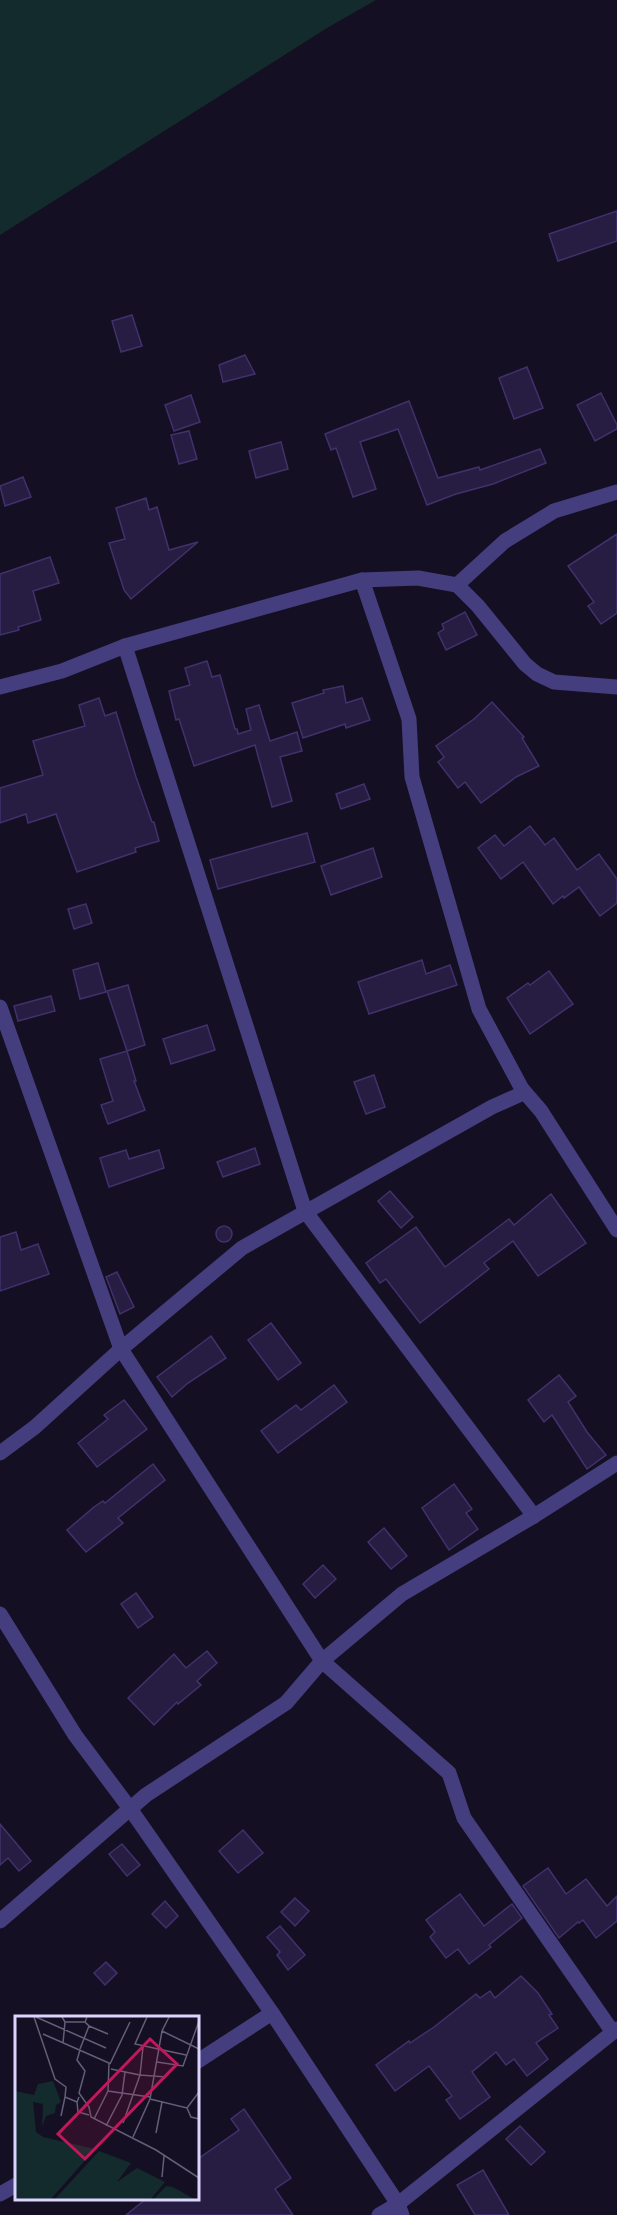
<svg xmlns="http://www.w3.org/2000/svg" width="617" height="2215" viewBox="0 0 617 2215" font-family="'DejaVu Sans',sans-serif">
  <style>
    .green { fill: #132b2c }
    .building { fill: #271d42; stroke: #41316c; stroke-width: 1.5 }
    .lines { fill: none; stroke-linecap: round; stroke-linejoin: round }
    .minor { stroke: #453e7e; stroke-width: 15 }
    .inset-road { fill: none; stroke: #645e79; stroke-width: 1.5 }
    .view { fill: #c2185b; fill-opacity: 0.15; stroke: #c2185b; stroke-width: 3 }
    .inset-edge { fill: none; stroke: #dbd4fc; stroke-width: 3 }
  </style>
  <rect width="100%" height="100%" fill="#140f22"/>
  <polygon class="green" points="0,0 376,0 327,28 0,235"/>
  <g class="building">
    <polygon points="617,211 617,241 558,261 549,234"/>
    <polygon points="132,315 142,346 121,352 112,321"/>
    <polygon points="245,355 255,374 223,382 219,365"/>
    <polygon points="527,367 543,408 514,419 499,378"/>
    <polygon points="601,393 617,425 617,429 595,441 577,405"/>
    <polygon points="191,395 200,422 174,431 165,405"/>
    <polygon points="409,401 438,478 479,467 480,470 540,449 546,463 493,484 456,494 427,505 398,429 360,442 376,489 353,497 336,448 331,450 325,434"/>
    <polygon points="189,431 197,459 179,464 171,435"/>
    <polygon points="281,442 288,469 256,478 249,451"/>
    <polygon points="23,477 31,497 5,506 0,486"/>
    <polygon points="146,498 149,510 157,507 169,550 198,542 131,599 124,590 109,543 125,539 116,508"/>
    <polygon points="617,534 617,613 601,624 588,606 594,602 568,566"/>
    <polygon points="50,557 59,583 33,591 41,620 18,627 19,630 0,635 0,574"/>
    <polygon points="465,612 477,635 446,650 438,633 444,629 442,624"/>
    <polygon points="207,661 212,677 220,675 235,729 237,729 238,734 251,730 246,709 259,705 270,741 297,732 302,751 280,757 292,801 272,807 255,745 194,766 179,719 176,720 169,691 190,685 185,668"/>
    <polygon points="343,686 346,703 362,698 370,720 346,728 345,724 303,738 292,703 324,693 323,690"/>
    <polygon points="99,698 105,716 116,712 136,777 152,822 154,822 159,841 135,848 136,852 77,872 56,814 28,823 26,814 0,823 0,788 43,775 33,741 85,726 79,705"/>
    <polygon points="492,702 524,737 522,738 539,766 516,777 481,803 465,782 458,788 438,762 444,757 436,746 474,719"/>
    <polygon points="364,784 370,799 341,809 336,794"/>
    <polygon points="530,826 545,845 554,838 577,870 599,854 617,879 617,903 600,916 579,887 564,898 563,896 553,904 523,862 501,879 478,848 495,835 504,846"/>
    <polygon points="307,833 315,862 218,889 210,860"/>
    <polygon points="373,848 382,877 331,895 321,866"/>
    <polygon points="86,904 92,923 74,929 68,909"/>
    <polygon points="422,960 426,974 450,965 457,985 369,1014 358,982"/>
    <polygon points="98,963 106,992 80,999 73,970"/>
    <polygon points="549,971 573,1004 530,1034 507,998 528,983 530,985"/>
    <polygon points="128,985 145,1045 127,1051 136,1081 134,1081 145,1110 108,1124 101,1105 113,1101 100,1059 127,1051 107,991"/>
    <polygon points="51,996 55,1011 18,1021 14,1006"/>
    <polygon points="207,1025 215,1050 171,1064 163,1039"/>
    <polygon points="374,1075 385,1107 366,1114 354,1082"/>
    <polygon points="255,1148 260,1164 223,1177 217,1162"/>
    <polygon points="126,1150 129,1159 159,1150 164,1168 109,1187 100,1158"/>
    <polygon points="390,1191 413,1217 401,1228 378,1201"/>
    <polygon points="551,1194 586,1243 538,1276 513,1241 484,1263 489,1269 420,1323 386,1279 380,1283 366,1263 416,1227 445,1267 509,1219 514,1225"/>
    <circle cx="224" cy="1234" r="8"/>
    <polygon points="16,1232 21,1250 38,1244 49,1274 0,1291 0,1237"/>
    <polygon points="117,1272 134,1307 120,1314 106,1277"/>
    <polygon points="271,1323 301,1363 278,1380 248,1340"/>
    <polygon points="211,1336 226,1358 188,1383 172,1397 157,1377"/>
    <polygon points="559,1375 576,1396 568,1402 587,1432 606,1455 587,1469 552,1415 544,1422 528,1400"/>
    <polygon points="334,1385 347,1402 278,1453 261,1431 296,1405 301,1410"/>
    <polygon points="124,1400 147,1429 97,1467 78,1443 108,1419 104,1415"/>
    <polygon points="153,1464 165,1480 118,1518 123,1523 86,1552 67,1530 94,1507 103,1501 105,1503"/>
    <polygon points="454,1484 472,1509 466,1513 478,1529 449,1550 422,1508"/>
    <polygon points="384,1528 407,1556 391,1569 368,1542"/>
    <polygon points="323,1565 336,1579 315,1598 303,1584"/>
    <polygon points="136,1593 153,1617 138,1628 121,1604"/>
    <polygon points="207,1651 217,1663 197,1681 201,1685 178,1704 177,1702 154,1725 128,1698 174,1654 186,1668"/>
    <polygon points="0,1824 31,1861 19,1871 8,1858 0,1865"/>
    <polygon points="243,1830 263,1853 238,1873 219,1851"/>
    <polygon points="122,1844 140,1865 127,1876 109,1854"/>
    <polygon points="548,1868 566,1894 586,1879 607,1906 617,1896 617,1921 596,1938 583,1920 579,1923 578,1922 559,1938 523,1886"/>
    <polygon points="460,1894 484,1926 512,1904 522,1918 489,1945 491,1947 469,1964 458,1949 446,1958 430,1937 435,1932 426,1920"/>
    <polygon points="295,1898 309,1911 295,1926 281,1912"/>
    <polygon points="165,1901 178,1916 166,1928 152,1914"/>
    <polygon points="280,1926 305,1955 288,1970 277,1955 280,1952 267,1937"/>
    <polygon points="106,1962 117,1973 105,1985 94,1973"/>
    <polygon points="521,1976 538,1993 552,2014 549,2015 558,2028 536,2043 548,2059 527,2076 514,2059 506,2065 496,2052 472,2072 490,2097 460,2119 446,2100 452,2096 429,2066 395,2091 376,2065 409,2041 410,2043 434,2027 476,1994 480,1998 490,1991 495,1998"/>
    <polygon points="244,2109 291,2178 275,2189 293,2215 126,2215 146,2199 198,2199 198,2159 239,2130 231,2119"/>
    <polygon points="520,2126 545,2152 531,2165 506,2139"/>
    <polygon points="483,2170 509,2215 475,2215 457,2185"/>
  </g>
  <g class="lines">
    <g class="minor">
      <polyline points="362,580 409,719 412,777 479,1009 522,1089"/>
      <polyline points="457,585 505,541 554,511 617,492"/>
      <polyline points="125,646 305,1211 534,1516"/>
      <polyline points="0,687 62,671 125,646 362,580 418,578 457,585 478,606 525,664 537,674 554,682 617,687"/>
      <polyline points="0,1007 121,1349 322,1661 286,1703 146,1795 0,1921"/>
      <polyline points="0,1453 35,1427 121,1349 242,1248 492,1107 519,1095 522,1089 541,1111 617,1230"/>
      <polyline points="0,1614 75,1735 131,1810 272,2013 398,2204 402,2215"/>
      <polyline points="612,2031 464,1818 449,1773 322,1661 402,1594 534,1516 617,1463"/>
      <polyline points="198,2061 272,2013"/>
      <polyline points="0,2194 16,2185"/>
      <polyline points="379,2215 398,2204 617,2029"/>
    </g>
  </g>
  <g transform="translate(15 2016)">
    <rect width="184" height="184" fill="#140f22"/>
    <path d="M38 65 46 86 41 89 40 97 31 100 27 111 28 88 18 86 21 116 28 121 80 133 35 184H0V75L19 79 23 68ZM84 135 116 147 102 166 122 152 150 166 135 184H39ZM151 170 158 171 181 184H138Z" fill="#132b2c"/>
    <path class="inset-road" d="M19 1 40 63 51 71 50 81 62 86 64 81M21 1 91 32M47 1 50 6H70M132 1 120 28 171 39M74 10 93 18M147 15 184 33M28 18 94 47 93 75 135 81M48 27 50 6M65 33 74 10 70 6 72 1M65 34 62 44 70 55 64 77 74 91 76 101 141 134 184 162M142 46 168 50 184 5M95 48 115 6M96 53 125 59 128 31M135 83 172 92 184 76M62 86 63 96 74 99M172 92 176 101 184 103M46 100 50 81M79 103 93 75M108 107 125 59 151 61M91 110 107 79 110 56M141 117 147 86M118 121 135 83 147 15 154 1M147 161 149 140"/>
    <path class="view" d="M135 23 162 48 70 143 43 118Z"/>
    <rect width="184" height="184" class="inset-edge"/>
  </g>
</svg>
